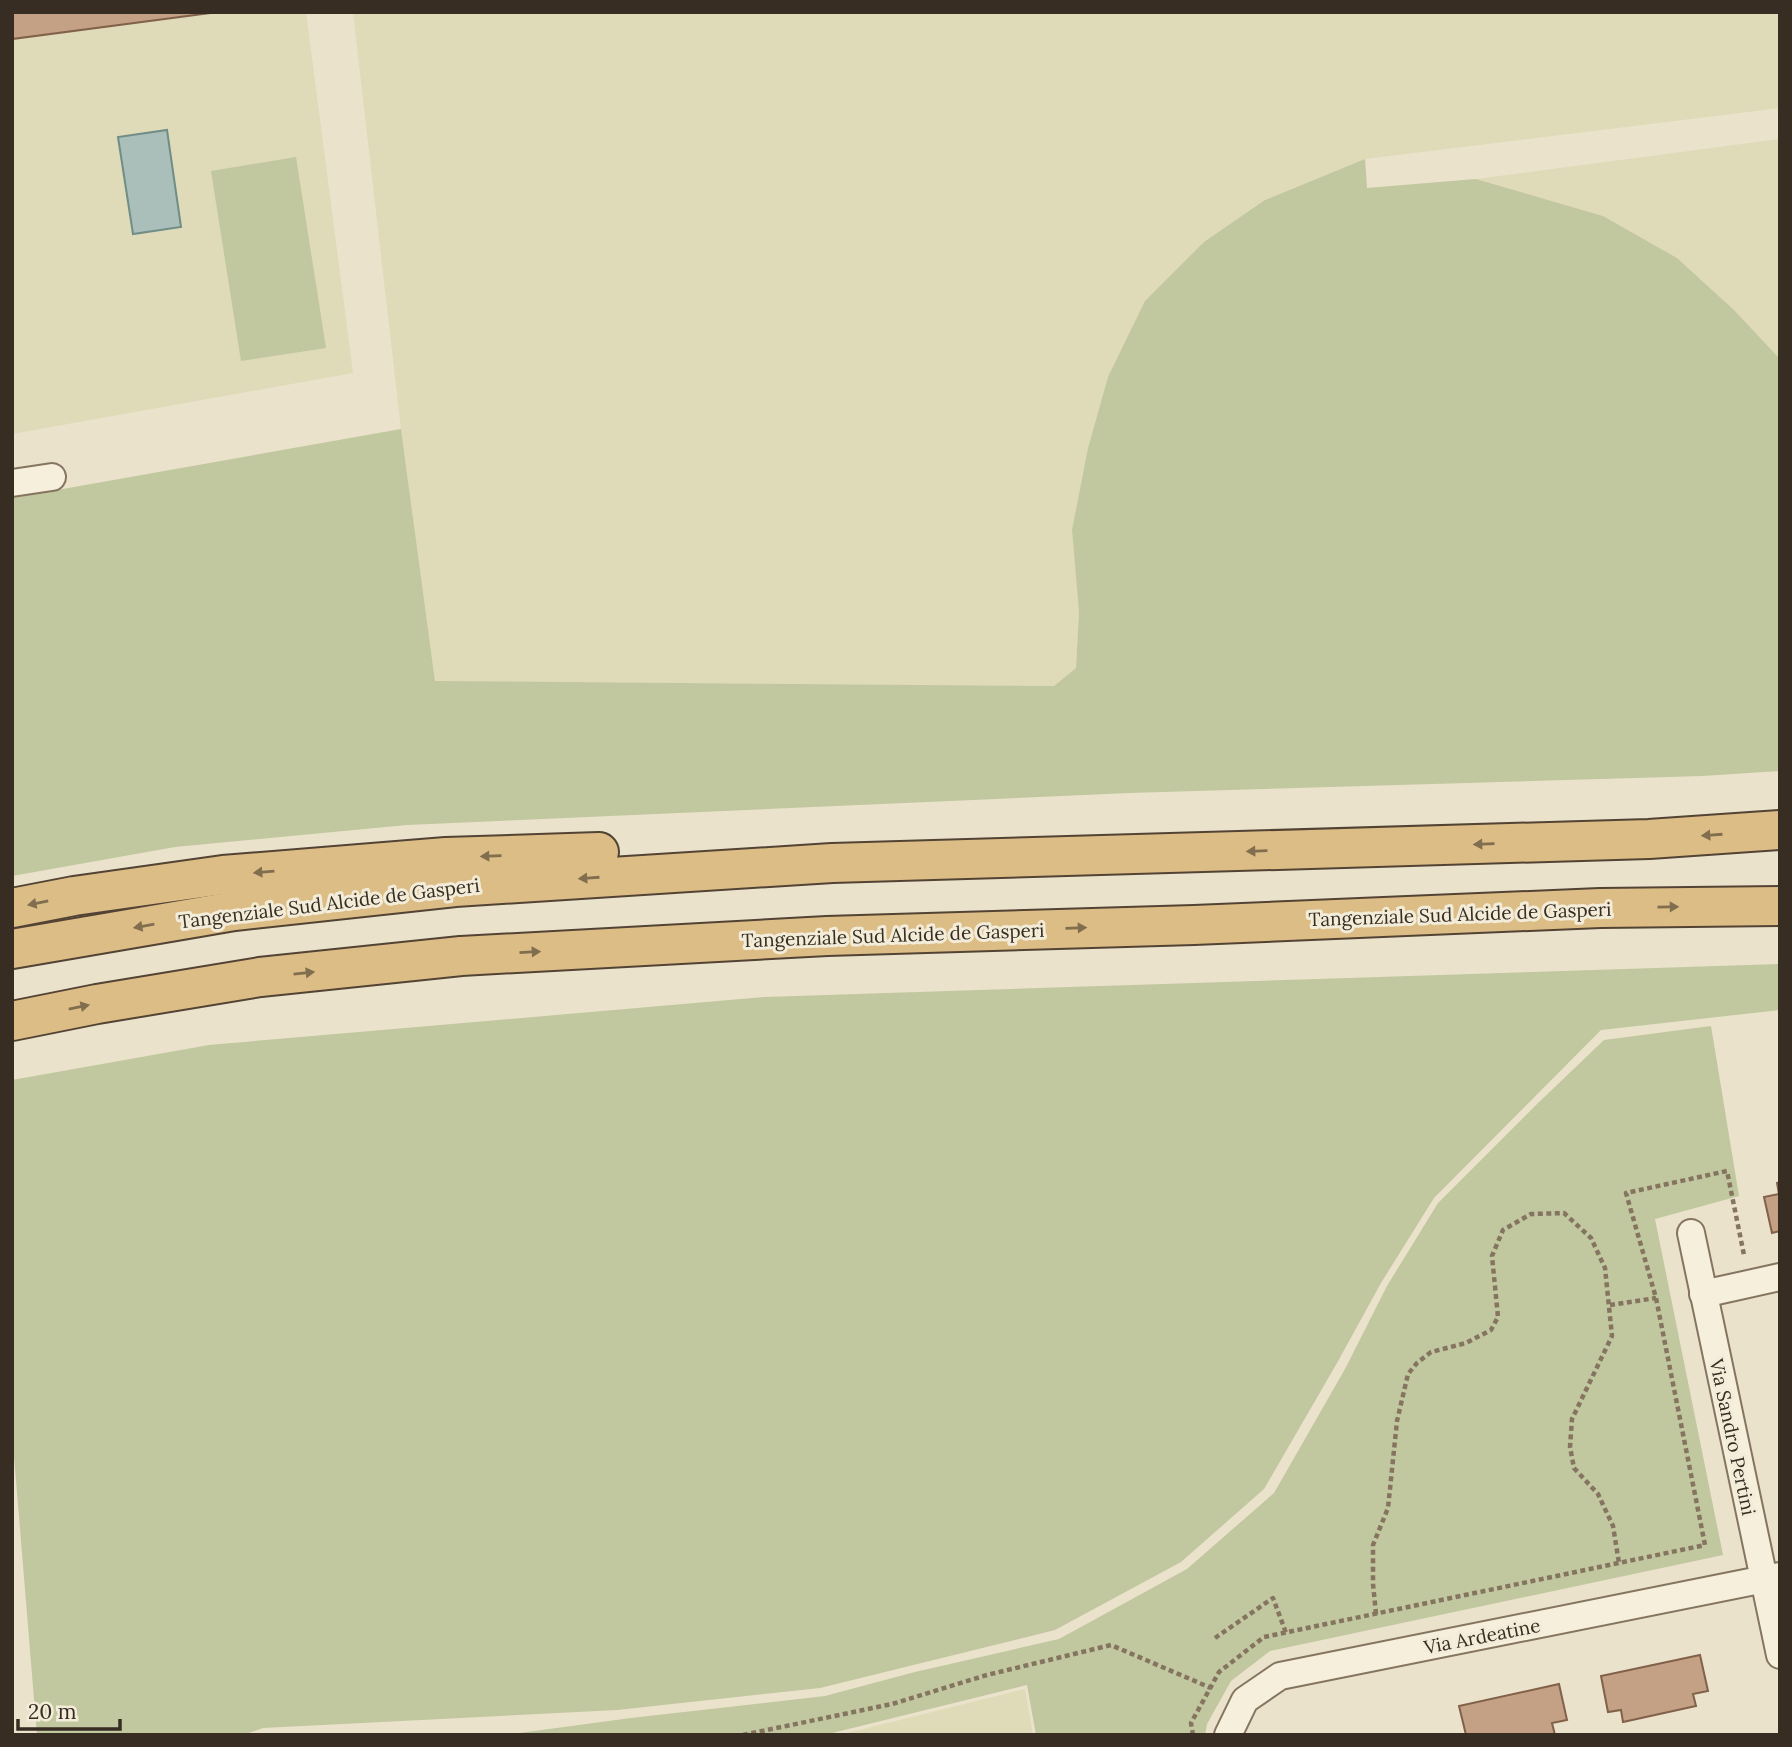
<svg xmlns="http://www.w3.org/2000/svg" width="1792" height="1747" viewBox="0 0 1792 1747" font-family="Lora,serif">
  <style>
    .farmland { fill: #dfdab8 }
    .green { fill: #c1c79f }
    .water { fill: #aabfb9; stroke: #718d87; stroke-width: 2 }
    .building { fill: #c4a184; stroke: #816149; stroke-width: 2 }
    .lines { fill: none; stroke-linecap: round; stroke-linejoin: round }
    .minor-casing { stroke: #857560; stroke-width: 30 }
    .trunk-casing { stroke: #534334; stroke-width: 42 }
    .path { stroke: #857560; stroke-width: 4.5; stroke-dasharray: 5 3.5; stroke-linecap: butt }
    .minor { stroke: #f5efdc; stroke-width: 26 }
    .trunk { stroke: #dcbd86; stroke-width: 38 }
    .oneway { fill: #816e4f }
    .labels { text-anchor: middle; stroke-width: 6; stroke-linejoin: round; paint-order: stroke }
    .street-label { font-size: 19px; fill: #372d22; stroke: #f2ecd9 }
  </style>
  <rect width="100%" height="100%" fill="#eae2ca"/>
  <g class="farmland">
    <polygon points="12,12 306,12 353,373 12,434"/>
    <polygon points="353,12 1780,12 1780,108 1365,159 1265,200 1108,377 1088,448 1072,530 1079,612 1076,668 1054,686 435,681 401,429"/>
    <polygon points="1780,139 1780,359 1734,310 1677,258 1603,216 1476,179"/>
    <polygon points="1025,1689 1033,1735 839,1735"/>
  </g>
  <g class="green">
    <polygon points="296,157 326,348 241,361 211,171"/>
    <polygon points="1365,159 1367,188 1476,179 1603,216 1677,258 1734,310 1780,359 1780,771 1702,776 1129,793 407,825 175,847 12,876 12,498 401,429 435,681 1054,686 1076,668 1079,612 1072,530 1088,448 1108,377 1145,301 1204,242 1265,200"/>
    <polygon points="1780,964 1780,1010 1601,1030 1434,1198 1381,1283 1337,1363 1264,1489 1181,1562 1055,1630 820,1688 617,1710 263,1728 243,1735 37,1735 12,1432 12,1080 209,1045 765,997"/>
    <polygon points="1711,1026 1739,1196 1655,1219 1723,1555 1270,1651 1231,1681 1207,1724 1205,1735 1036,1735 1027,1685 824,1735 504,1735 631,1718 825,1696 915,1672 1059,1639 1187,1569 1274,1493 1345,1369 1387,1286 1438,1203 1535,1106 1604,1040"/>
  </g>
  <polygon class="water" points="167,130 181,227 133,234 118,137"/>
  <g class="building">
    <polygon points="12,12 218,12 12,39"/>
    <polygon points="1780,1182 1780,1231 1772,1233 1764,1197 1779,1194 1777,1183"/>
    <polygon points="1700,1655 1708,1691 1693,1694 1696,1706 1623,1722 1621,1710 1608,1712 1601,1676"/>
    <polygon points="1559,1684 1567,1720 1552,1723 1555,1735 1466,1735 1459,1706"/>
  </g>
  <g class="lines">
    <defs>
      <g id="minor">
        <polyline points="12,483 52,477"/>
        <polyline points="1691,1233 1780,1655"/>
        <polyline points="1703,1294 1780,1277"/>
        <polyline points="1228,1735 1245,1700 1280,1676 1780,1576"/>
      </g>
      <g id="trunk">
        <polyline points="12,908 74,896 223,875 446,857 599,852"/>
        <polyline points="12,949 234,911 455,887 832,863 1649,839 1780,830"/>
        <polyline points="12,1021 97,1004 260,977 461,956 827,936 1194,925 1600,908 1780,906"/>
      </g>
    </defs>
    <use href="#minor" class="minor-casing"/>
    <use href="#trunk" class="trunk-casing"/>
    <g class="path">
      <polyline points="1610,1305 1656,1298"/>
      <polyline points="1376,1614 1373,1584 1373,1545 1388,1508 1397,1421 1408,1374 1417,1363 1431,1352 1466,1343 1491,1330 1498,1317 1492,1256 1503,1230 1531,1214 1564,1213 1591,1238 1605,1268 1612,1336 1572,1419 1570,1447 1574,1468 1598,1494 1613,1526 1619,1563"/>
      <polyline points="1215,1638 1273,1598 1286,1633"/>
      <polyline points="743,1735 892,1704 987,1675 1111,1645 1211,1688"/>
      <polyline points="1193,1735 1191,1723 1219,1672 1264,1637 1705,1545 1656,1298 1626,1193 1727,1171 1744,1255"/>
    </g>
    <use href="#minor" class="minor"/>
    <use href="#trunk" class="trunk"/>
  </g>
  <defs><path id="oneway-solid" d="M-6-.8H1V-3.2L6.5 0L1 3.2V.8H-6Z" transform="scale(1.75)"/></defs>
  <g class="oneway">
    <use href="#oneway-solid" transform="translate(1712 835) rotate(176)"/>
    <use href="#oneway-solid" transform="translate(1484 844) rotate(178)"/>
    <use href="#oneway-solid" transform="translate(1257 851) rotate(178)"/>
    <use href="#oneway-solid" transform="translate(491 856) rotate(178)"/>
    <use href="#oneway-solid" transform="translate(264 872) rotate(175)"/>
    <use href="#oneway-solid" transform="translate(589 878) rotate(176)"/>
    <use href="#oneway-solid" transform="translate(38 903) rotate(168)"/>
    <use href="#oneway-solid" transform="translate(1668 907) rotate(-1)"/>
    <use href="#oneway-solid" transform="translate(144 926) rotate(170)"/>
    <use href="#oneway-solid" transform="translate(1076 928) rotate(-2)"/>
    <use href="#oneway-solid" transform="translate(530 952) rotate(-3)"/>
    <use href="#oneway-solid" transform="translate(304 973) rotate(-6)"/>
    <use href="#oneway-solid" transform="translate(79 1007) rotate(-12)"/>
  </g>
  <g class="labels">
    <g class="street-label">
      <text transform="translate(329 903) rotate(-7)" y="7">Tangenziale Sud Alcide de Gasperi</text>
      <text transform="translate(1460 914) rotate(-2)" y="7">Tangenziale Sud Alcide de Gasperi</text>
      <text transform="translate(893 935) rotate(-2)" y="7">Tangenziale Sud Alcide de Gasperi</text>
      <text transform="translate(1733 1437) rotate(78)" y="7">Via Sandro Pertini</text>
      <text transform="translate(1482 1636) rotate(-11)" y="7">Via Ardeatine</text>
    </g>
  </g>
  <rect width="1792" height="1747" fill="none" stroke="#372d22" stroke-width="28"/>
  <path d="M18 1719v10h102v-10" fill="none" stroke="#372d22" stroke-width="3.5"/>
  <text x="28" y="1719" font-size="21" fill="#372d22" stroke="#f2ecd9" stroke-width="5" paint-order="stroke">20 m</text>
</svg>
